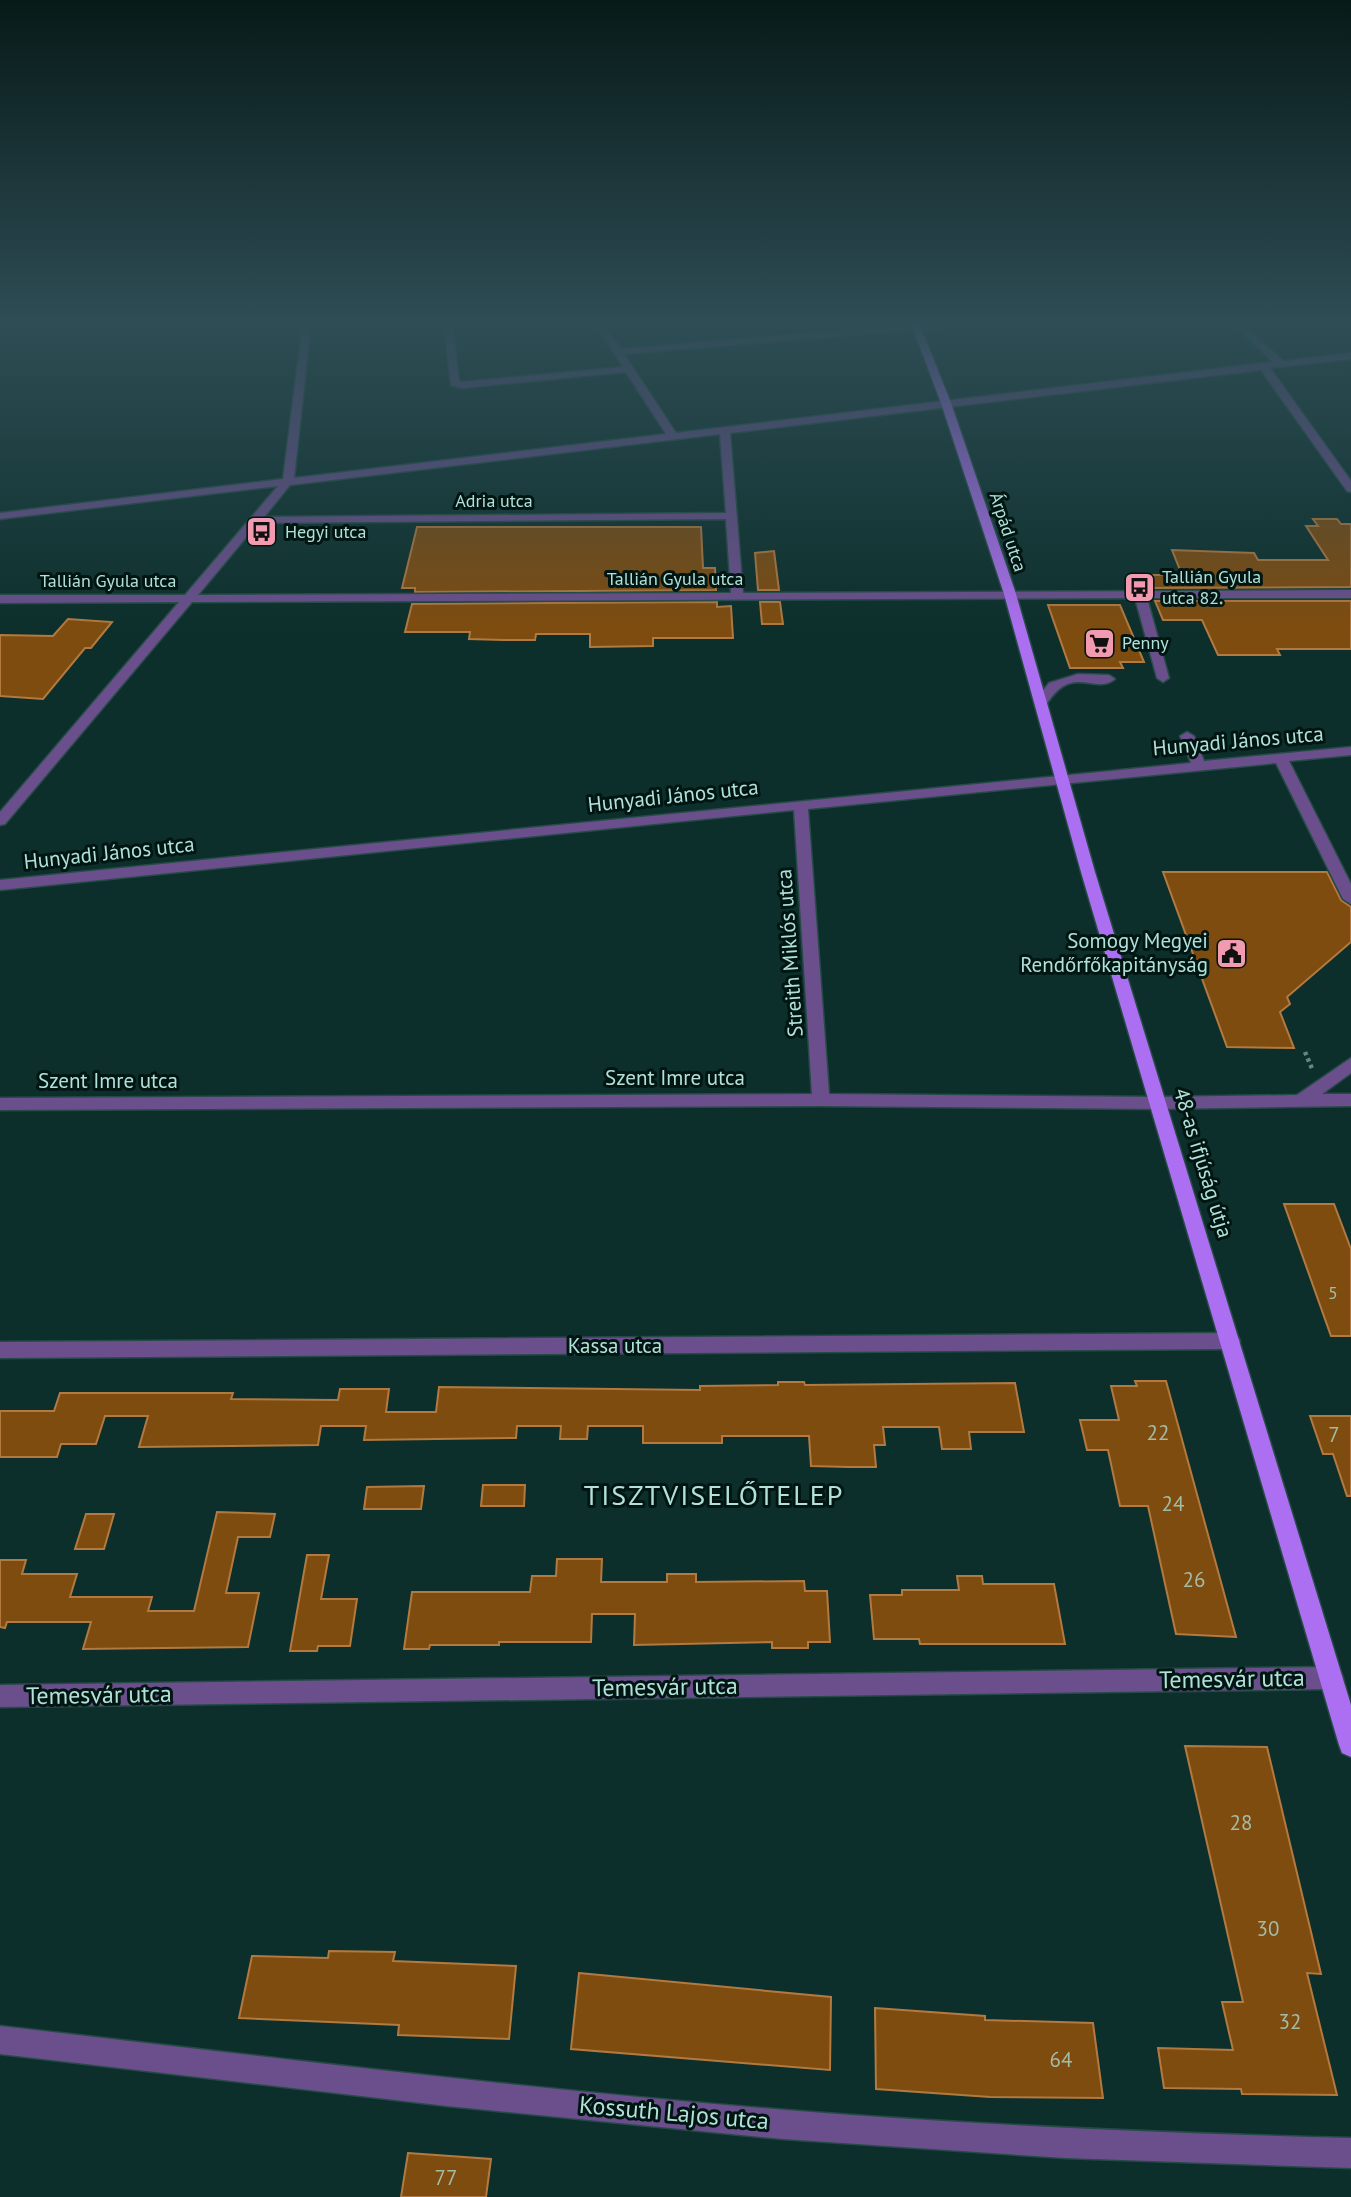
<svg xmlns="http://www.w3.org/2000/svg" width="1351" height="2197" viewBox="0 0 1351 2197" font-family="'PT Sans',sans-serif">
  <style>
    .building { fill: #7f4c0f; stroke: #b27940; stroke-width: 2 }
    .lines { fill: none; stroke-linecap: round; stroke-linejoin: round }
    .minor-casing { stroke: #264b47; stroke-width: 3 }
    .major-casing { stroke: #264b47; stroke-width: 3 }
    .path { stroke: #5f8882; stroke-width: 4.5; stroke-dasharray: 3.5 3.5; stroke-linecap: butt }
    .minor { fill: #6b4f8d; fill-rule: evenodd }
    .major { fill: #ad6ff1; fill-rule: evenodd }
    .labels { text-anchor: middle; stroke-width: 6; stroke-linejoin: round; paint-order: stroke }
    .far-street-label { font-size: 18px; fill: #b1e1d9; stroke: #011613 }
    .far-poi-label { font-size: 18px; fill: #b1e1d9; stroke: #011613; text-anchor: start }
    .number-label { font-size: 18px; fill: #a4bca6 }
    .street-label { font-size: 21px; fill: #b1e1d9; stroke: #011613 }
    .poi-label { font-size: 21px; fill: #b1e1d9; stroke: #011613; text-anchor: end }
    .near-number-label { font-size: 21px; fill: #a4bca6 }
    .near-street-label { font-size: 24px; fill: #b1e1d9; stroke: #011613 }
    .near-neighbourhood-label { font-size: 28px; letter-spacing: 2px; fill: #b1e1d9; stroke: #011613 }
  </style>
  <rect width="100%" height="100%" fill="#0c2f2b"/>
  <g class="building">
    <polygon points="1313,519 1337,519 1341,524 1351,524 1351,587 1149,588 1143,575 1182,575 1172,550 1254,553 1258,560 1328,560 1306,526 1318,526"/>
    <polygon points="417,527 701,527 703,568 715,568 716,590 415,592 415,588 402,588"/>
    <polygon points="774,551 779,590 758,590 755,553"/>
    <polygon points="1155,601 1351,601 1351,649 1277,649 1280,655 1218,655 1202,620 1163,620"/>
    <polygon points="717,602 717,607 731,606 733,638 653,638 653,646 590,647 590,634 536,634 535,640 503,640 469,639 470,632 405,632 412,604"/>
    <polygon points="760,602 780,602 783,624 762,624"/>
    <polygon points="1048,605 1120,605 1144,662 1120,662 1123,668 1070,668"/>
    <polygon points="68,619 112,622 91,648 85,648 43,699 0,696 0,635 53,636"/>
    <polygon points="1163,872 1327,872 1341,900 1351,907 1351,942 1287,997 1290,1004 1280,1012 1294,1048 1227,1047"/>
    <polygon points="1284,1204 1334,1204 1351,1249 1351,1336 1331,1336"/>
    <polygon points="1135,1381 1166,1381 1236,1637 1176,1634 1148,1506 1120,1506 1108,1450 1087,1450 1080,1420 1119,1420 1111,1386 1137,1386"/>
    <polygon points="778,1382 804,1382 805,1385 1015,1383 1024,1432 969,1432 971,1449 942,1449 939,1427 883,1427 885,1445 874,1445 876,1467 848,1467 811,1466 809,1436 722,1436 722,1443 643,1443 643,1426 588,1426 587,1439 560,1439 561,1426 517,1426 516,1438 364,1440 366,1426 321,1426 318,1445 139,1447 148,1416 105,1416 96,1444 61,1444 57,1457 0,1457 0,1411 54,1411 60,1393 233,1393 231,1399 338,1400 340,1389 389,1389 386,1412 436,1412 439,1387 700,1390 700,1386 778,1385"/>
    <polygon points="1310,1416 1351,1416 1351,1496 1347,1496 1333,1454 1323,1454"/>
    <polygon points="483,1485 525,1485 524,1506 481,1506"/>
    <polygon points="424,1486 421,1509 364,1509 367,1487"/>
    <polygon points="217,1512 275,1514 270,1537 238,1537 226,1593 259,1593 248,1647 83,1649 91,1622 7,1622 5,1628 0,1627 0,1560 26,1560 22,1574 77,1574 70,1597 152,1597 148,1611 194,1611"/>
    <polygon points="86,1514 114,1514 104,1549 75,1549"/>
    <polygon points="307,1555 329,1555 321,1599 357,1599 350,1646 318,1646 317,1651 290,1651"/>
    <polygon points="557,1559 602,1559 601,1582 667,1582 667,1574 696,1574 696,1582 804,1581 805,1591 827,1591 830,1642 808,1642 808,1648 772,1648 772,1642 634,1645 635,1614 592,1614 591,1642 499,1642 499,1645 430,1645 429,1649 404,1649 412,1592 530,1592 532,1576 556,1576"/>
    <polygon points="957,1576 982,1576 983,1584 1054,1584 1065,1644 920,1644 919,1639 874,1639 870,1595 902,1595 902,1590 959,1590"/>
    <polygon points="1185,1746 1267,1747 1321,1974 1307,1973 1337,2095 1242,2094 1241,2089 1164,2088 1158,2048 1233,2050 1222,2002 1243,2002"/>
    <polygon points="329,1951 395,1952 393,1961 516,1966 509,2039 398,2035 399,2025 239,2018 252,1956 328,1958"/>
    <polygon points="579,1973 831,1997 830,2070 571,2049"/>
    <polygon points="875,2008 985,2016 985,2020 1093,2023 1103,2098 990,2097 876,2089"/>
    <polygon points="408,2153 491,2159 486,2197 401,2197"/>
  </g>
  <g class="lines">
    <defs>
      <g id="minor">
        <path d="M303 323H311L294 478 666 434 626 372 462 388 451 385 444 323H452L459 381 462 382 623 367 595 323H603L621 349 929 323H964L960 326 624 354 676 433 1273 362 1233 323H1242L1283 361 1351 353V359L1270 368 1351 481V492L1347 491 1261 370 730 433 743 593 1351 590V598H1147L1169 678 1163 682 1157 678 1135 598 192 602 5 824 0 825V812L179 602 0 603V595H185L278 486 0 519V513L283 479ZM720 434 726 513 264 517 290 485ZM726 519 731 593 198 595 258 523Z"/>
        <path d="M1078 674 1109 675 1115 679C1094 696 1073 662 1046 705H1036L1034 702 1049 683Z"/>
        <polygon points="1187,732 1194,736 1204,761 1351,747 1351,755 1289,761 1351,884 1351,904 1343,899 1276,763 808,809 829,1094 1157,1097 1297,1095 1351,1058 1351,1073 1322,1094 1351,1094 1351,1106 1157,1109 821,1106 0,1110 0,1098 812,1094 794,810 0,890 0,880 1191,763 1180,736"/>
        <polygon points="1230,1333 1237,1335 1240,1341 1237,1347 1230,1349 0,1358 0,1342"/>
        <polygon points="1331,1667 1339,1670 1343,1678 1339,1686 1331,1689 0,1707 0,1685"/>
        <path d="M0 2026C262 2056 523 2089 786 2110 974 2125 1162 2133 1351 2138V2168L1066 2158 783 2139 447 2106 0 2054Z"/>
      </g>
      <polygon id="major" points="911,323 919,323 951,403 1016,594 1095,872 1351,1705 1351,1757 1342,1753 1339,1745 1081,872 1004,594 941,403"/>
    </defs>
    <use href="#minor" class="minor-casing"/>
    <use href="#major" class="major-casing"/>
    <polyline class="path" points="1305,1052 1313,1071"/>
    <use href="#minor" class="minor"/>
    <use href="#major" class="major"/>
  </g>
  <linearGradient id="sky" x2="0" y2="1"><stop stop-color="#071a18"/><stop offset="0.51" stop-color="#2e4d55"/><stop offset="1" stop-color="#2e4d55" stop-opacity="0"/></linearGradient>
  <rect width="1351" height="631" fill="url(#sky)"/>
  <defs>
    <symbol id="bus-square" viewBox="-11 -11 22 22"><rect x="-9" y="-9" width="18" height="18" rx="4" fill="#f29ab0" stroke="#011613"/><path d="M-5-6H5V4H4V6H2V4H-2V6H-4V4H-5ZM-3.5-4V0h7V-4ZM-3.5 1.2v1.5H-2V1.2ZM2 1.2v1.5H3.5V1.2Z" fill="#111"/></symbol>
    <symbol id="supermarket-square" viewBox="-11 -11 22 22"><rect x="-9" y="-9" width="18" height="18" rx="4" fill="#f29ab0" stroke="#011613"/><path d="M-6-5.5h2.5l.6 2H6L4.5 2H-2.5L-4.4-4H-6ZM-1.5 3.2a1.3 1.3 0 1 0 .1 0ZM3 3.2a1.3 1.3 0 1 0 .1 0Z" fill="#111"/></symbol>
    <symbol id="civic-square" viewBox="-11 -11 22 22"><rect x="-9" y="-9" width="18" height="18" rx="4" fill="#f29ab0" stroke="#011613"/><path d="M-.6-6.5H3V-4.5H.6V-3L4-1V1h2V6H-6V1h2V-1L-.6-3ZM-1.2 2.5V6h2.4V2.5Z" fill="#111"/></symbol>
  </defs>
  <g fill-rule="evenodd">
    <use href="#bus-square" x="244" y="514" width="35" height="35"/>
    <use href="#bus-square" x="1122" y="570" width="35" height="35"/>
    <use href="#supermarket-square" x="1082" y="626" width="35" height="35"/>
    <use href="#civic-square" x="1214" y="936" width="35" height="35"/>
  </g>
  <g class="labels">
    <g class="far-street-label">
      <text x="494" y="507">Adria utca</text>
      <text transform="translate(1008 532) rotate(72)" y="6">Árpád utca</text>
      <text x="675" y="585">Tallián Gyula utca</text>
      <text x="108" y="587">Tallián Gyula utca</text>
    </g>
    <g class="far-poi-label">
      <text x="285" y="538">Hegyi utca</text>
      <text x="1162" y="583">Tallián Gyula<tspan x="1162" dy="21">utca 82.</tspan></text>
      <text x="1122" y="649">Penny</text>
    </g>
    <g class="number-label">
      <text x="1333" y="1299">5</text>
    </g>
    <g class="street-label">
      <text transform="translate(1238 741) rotate(-5)" y="7">Hunyadi János utca</text>
      <text transform="translate(673 796) rotate(-6)" y="7">Hunyadi János utca</text>
      <text transform="translate(109 853) rotate(-6)" y="7">Hunyadi János utca</text>
      <text transform="translate(790 953) rotate(-94)" y="7">Streith Miklós utca</text>
      <text x="675" y="1085">Szent Imre utca</text>
      <text x="108" y="1088">Szent Imre utca</text>
      <text transform="translate(1203 1163) rotate(73)" y="7">48-as ifjúság útja</text>
      <text x="615" y="1353">Kassa utca</text>
    </g>
    <g class="poi-label">
      <text x="1208" y="948">Somogy Megyei<tspan x="1208" dy="24">Rendőrfőkapitányság</tspan></text>
    </g>
    <g class="near-number-label">
      <text x="1158" y="1440">22</text>
      <text x="1334" y="1442">7</text>
      <text x="1173" y="1511">24</text>
      <text x="1194" y="1587">26</text>
      <text x="1241" y="1830">28</text>
      <text x="1268" y="1936">30</text>
      <text x="1290" y="2029">32</text>
      <text x="1061" y="2067">64</text>
      <text x="446" y="2185">77</text>
    </g>
    <g class="near-street-label">
      <text transform="translate(1232 1679) rotate(-1)" y="8">Temesvár utca</text>
      <text transform="translate(665 1687) rotate(-1)" y="8">Temesvár utca</text>
      <text transform="translate(99 1695) rotate(-1)" y="8">Temesvár utca</text>
      <text transform="translate(674 2113) rotate(5)" y="8">Kossuth Lajos utca</text>
    </g>
    <g class="near-neighbourhood-label">
      <text x="714" y="1505">TISZTVISELŐTELEP</text>
    </g>
  </g>
</svg>
